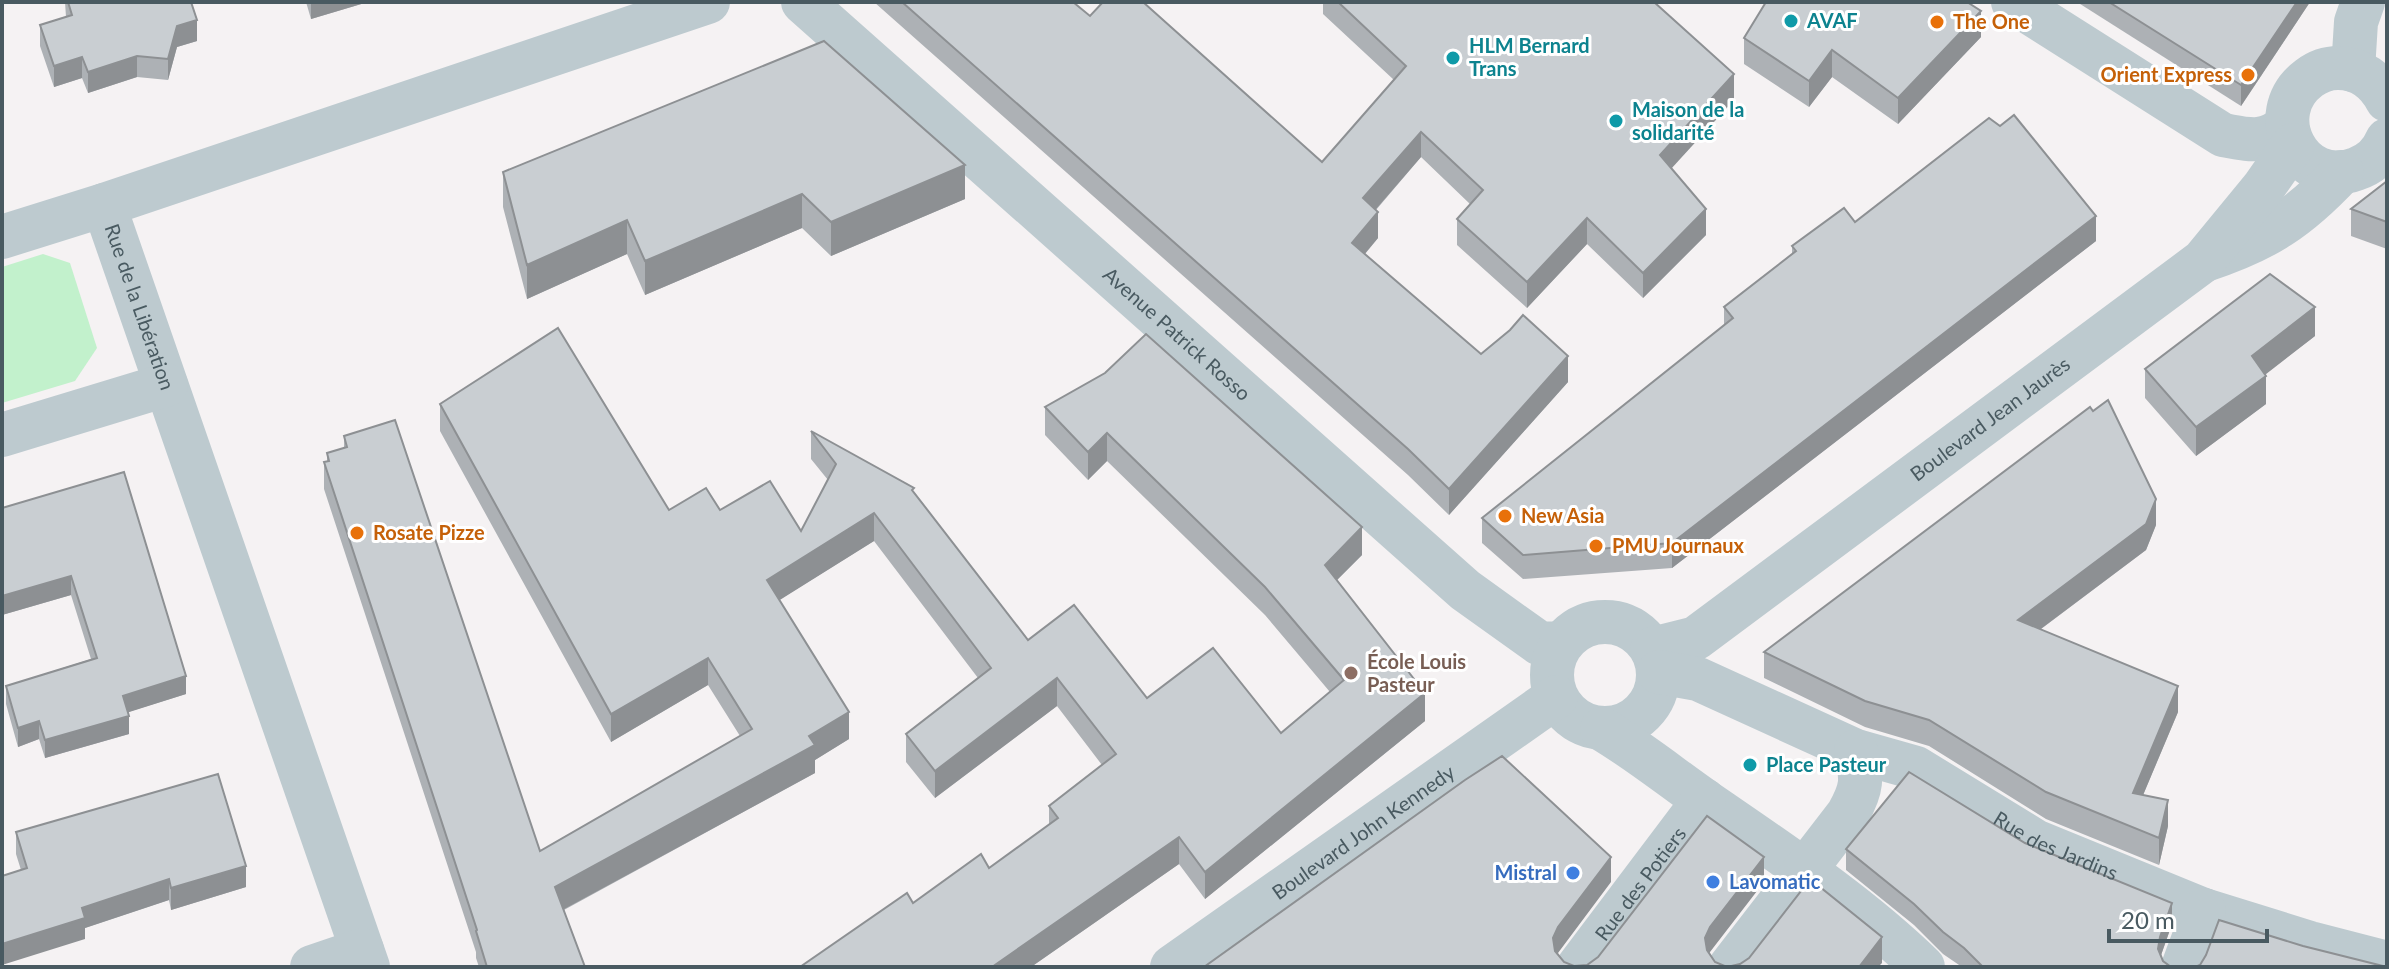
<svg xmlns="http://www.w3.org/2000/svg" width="2389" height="969" viewBox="0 0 2389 969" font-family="Lato,sans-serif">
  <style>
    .garden { fill: #c2f1cc }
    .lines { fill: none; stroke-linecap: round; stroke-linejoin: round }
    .minor { stroke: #bdcacf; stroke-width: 44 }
    .wall { fill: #adb1b5 }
    .shaded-wall { fill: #8d9093 }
    .building { fill: #c9ced2; stroke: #8d9093; stroke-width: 2 }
    .culture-dot { fill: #0f9aa8; stroke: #fff; stroke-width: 3 }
    .food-dot { fill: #e8710a; stroke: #fff; stroke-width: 3 }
    .education-dot { fill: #8d6e63; stroke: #fff; stroke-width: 3 }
    .shop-dot { fill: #3f7fe0; stroke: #fff; stroke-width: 3 }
    .labels { text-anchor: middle; stroke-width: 6; stroke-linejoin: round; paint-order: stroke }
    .culture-label { font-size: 20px; font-weight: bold; fill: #0d838f; stroke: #fff; text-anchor: start }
    .food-label { font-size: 20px; font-weight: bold; fill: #c56008; stroke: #fff; text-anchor: start }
    .street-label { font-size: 20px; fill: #495a61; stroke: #fff }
    .education-label { font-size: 20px; font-weight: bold; fill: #785e54; stroke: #fff; text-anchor: start }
    .shop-label { font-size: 20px; font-weight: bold; fill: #366cbe; stroke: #fff; text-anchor: end }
  </style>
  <rect width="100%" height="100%" fill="#f5f2f3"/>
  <polygon class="garden" points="43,254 70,263 97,348 75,381 2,403 2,267"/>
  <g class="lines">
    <g class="minor">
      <path id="s1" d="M803 2 1465 590 1539 643 1561 644"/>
      <path d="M2013 2 2223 135C2252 140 2262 144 2287 126"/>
      <polyline points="2353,70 2356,22 2363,2"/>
      <path d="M2387 100C2377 81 2360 68 2338 68 2328 68 2317 72 2309 78 2261 114 2300 190 2356 169 2371 164 2381 155 2387 140"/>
      <path id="s2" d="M104 205 368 967"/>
      <polyline points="2,237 104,205 708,2"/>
      <path d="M2205 260C2266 240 2298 219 2342 172"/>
      <polyline points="2,435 166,385"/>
      <circle cx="1605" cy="675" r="53"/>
      <path id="s3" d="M1652 649 1696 638 2203 261 2263 188 2293 145"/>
      <path id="s4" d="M1659 672 1698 679 1856 751 1916 768 2035 841 2204 910 2310 943 2387 963"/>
      <path d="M1602 729C1639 751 1672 778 1708 803 1782 854 1858 904 1923 967"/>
      <polyline points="312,967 362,950"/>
      <path id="s5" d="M1172 967 1556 697"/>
      <path id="s6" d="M1578 967 1704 800"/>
      <path d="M1730 967 1848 814C1863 787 1862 780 1856 751"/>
      <polyline points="2183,967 2204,910"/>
    </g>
  </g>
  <g class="wall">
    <polygon points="65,2 191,2 197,41 177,47 168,80 137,77 88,93 82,78 54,87 40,46 40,25 66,17"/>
    <polygon points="306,2 368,2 311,19"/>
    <polygon points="874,2 1073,2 1090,16 1322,162 1394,80 1323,14 1323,2 1654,2 1734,100 1671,168 1706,235 1643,298 1587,244 1527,308 1457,245 1457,219 1470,204 1421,157 1376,210 1378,238 1365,254 1481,354 1568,382 1449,515 1408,475"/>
    <polygon points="2077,2 2310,2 2241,106"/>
    <polygon points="1981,37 1898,124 1832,77 1809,107 1744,64 1744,38"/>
    <polygon points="503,172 965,199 831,256 802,228 645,295 627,254 527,299 503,207"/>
    <polygon points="2387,181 2387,249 2351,236 2351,209"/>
    <polygon points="1855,222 2096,241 1672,568 1523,579 1482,543 1482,518 1724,325 1724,307 1792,254 1792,246"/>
    <polygon points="2315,336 2265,374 2266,404 2196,456 2145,398 2145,369"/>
    <polygon points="1105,373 1362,555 1337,580 1425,721 1205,899 1179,864 1031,967 800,967 913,903 989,868 1049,825 1049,806 1102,765 1057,706 935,798 906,762 906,734 978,678 874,541 779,600 849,739 815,760 815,773 564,910 585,967 479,967 476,958 476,952 324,489 324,462 327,461 327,453 344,448 344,436 540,851 740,736 708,685 611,742 440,431 440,404 669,510 720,510 801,531 828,480 811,459 811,431 914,492 1028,640 1147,698 1281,733 1330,692 1265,615 1107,461 1088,480 1045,435 1045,407"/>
    <polygon points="2,508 186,694 128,712 129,734 45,758 39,739 18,747 6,704 6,686 91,659 71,595 2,615"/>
    <polygon points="2156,525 2146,550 2041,629 2178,712 2143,795 2168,826 2159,865 2046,819 1929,746 1865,727 1764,678 1764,652"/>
    <polygon points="16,832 246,887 171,910 169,900 85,928 85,939 21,870 16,854"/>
    <polygon points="2025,843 2172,924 2161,955 2163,961 2171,967 1962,967 1943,954 1914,925 1846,870 1846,849"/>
  </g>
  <g class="shaded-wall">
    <polygon points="311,2 368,2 311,19"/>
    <polygon points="2297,2 2310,2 2241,106 2241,85"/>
    <polygon points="1981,11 1981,37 1898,124 1898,98"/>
    <polygon points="197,20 197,41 177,47 168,80 168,59 177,26"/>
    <polygon points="1832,50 1832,77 1809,107 1809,81"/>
    <polygon points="137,56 137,77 88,93 88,72"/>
    <polygon points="82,57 82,78 54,87 54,66"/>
    <polygon points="1734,74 1734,100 1660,181 1660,155"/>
    <polygon points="1421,132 1421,157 1363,224 1363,198"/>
    <polygon points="965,165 965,199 831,256 831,222"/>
    <polygon points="802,194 802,228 645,295 645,261"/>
    <polygon points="1706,209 1706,235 1643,298 1643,273"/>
    <polygon points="1378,212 1378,238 1352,269 1352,243"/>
    <polygon points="2096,216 2096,241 1672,568 1672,543"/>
    <polygon points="1587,218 1587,244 1527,308 1527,282"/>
    <polygon points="627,220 627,254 527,299 527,265"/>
    <polygon points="2315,307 2315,336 2252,385 2252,356"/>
    <polygon points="1568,356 1568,382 1449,515 1449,489"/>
    <polygon points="2266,376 2266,404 2196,456 2196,427"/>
    <polygon points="1107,433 1107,461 1088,480 1088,452"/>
    <polygon points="2156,499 2156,525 2146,550 2018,646 2018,620"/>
    <polygon points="874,513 874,541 767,608 767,580"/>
    <polygon points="1362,527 1362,555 1325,592 1325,565"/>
    <polygon points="71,576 71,595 2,615 2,596"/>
    <polygon points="708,658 708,685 611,742 611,714"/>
    <polygon points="186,676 186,694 123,714 123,696"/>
    <polygon points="1057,678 1057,706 935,798 935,771"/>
    <polygon points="2178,686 2178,712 2133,819 2133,793"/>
    <polygon points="1425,693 1425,721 1205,899 1205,872"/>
    <polygon points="849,712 849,739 815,760 815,773 555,914 555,887"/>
    <polygon points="129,716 129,734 45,758 45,740"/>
    <polygon points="39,721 39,739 18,747 18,728"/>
    <polygon points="2168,800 2168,826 2159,865 2159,838"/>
    <polygon points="1179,837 1179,864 1031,967 992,967"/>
    <polygon points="1611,857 1611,882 1558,953 1553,963 1553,938 1558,927"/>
    <polygon points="1764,857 1764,882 1710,952 1705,963 1705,938 1710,927"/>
    <polygon points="246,866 246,887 171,910 171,888"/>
    <polygon points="169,879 169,900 85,928 85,939 2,965 2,944 82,908"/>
    <polygon points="2172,903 2172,924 2160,958 2158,949 2160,937"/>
    <polygon points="1882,937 1882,963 1878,967 1859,967"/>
  </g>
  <g class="building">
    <polygon points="68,2 191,2 197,20 177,26 168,59 137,56 88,72 82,57 54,66 40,25 72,15"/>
    <polygon points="902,2 1073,2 1090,16 1103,2 1143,2 1322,162 1406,66 1338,2 1654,2 1734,74 1660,155 1706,209 1643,273 1587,218 1527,282 1457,219 1483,190 1421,132 1363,198 1378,212 1352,243 1481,354 1510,330 1523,315 1568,356 1449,489 1408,449"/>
    <polygon points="1766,2 1967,2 1981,11 1898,98 1832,50 1809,81 1744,38"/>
    <polygon points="2109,2 2297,2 2241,85"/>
    <polygon points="824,41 965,165 831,222 802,194 645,261 627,220 527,265 503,172"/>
    <polygon points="2014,115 2096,216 1672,543 1523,555 1482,518 1733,318 1724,307 1796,251 1792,246 1844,208 1855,222 1989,118 2000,126"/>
    <polygon points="2387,181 2387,222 2351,209"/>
    <polygon points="2270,274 2315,307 2252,356 2266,376 2196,427 2145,369"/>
    <polygon points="558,328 669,510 706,488 720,510 770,481 801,531 836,464 811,431 914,488 912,490 1028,640 1074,605 1147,698 1213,648 1281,733 1344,680 1265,587 1107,433 1088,452 1045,407 1105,373 1146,334 1362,527 1325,565 1425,693 1205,872 1179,837 992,967 800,967 907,893 913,903 981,854 989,868 1058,818 1049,806 1116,754 1057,678 935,771 906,734 991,668 874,513 767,580 849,712 809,736 815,745 555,887 585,967 487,967 476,931 477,930 324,462 329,461 327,453 347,447 344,436 395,420 540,851 752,729 708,658 611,714 440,404"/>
    <polygon points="2108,400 2156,499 2146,524 2018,620 2178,686 2133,793 2168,800 2159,838 2046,792 1929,720 1865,701 1764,652 2090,407 2093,411"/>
    <polygon points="124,472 186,676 123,696 129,716 45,740 39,721 18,728 6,686 97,658 71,576 2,596 2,508"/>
    <polygon points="1502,756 1611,857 1558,927 1553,938 1555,951 1564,962 1574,966 1587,965 1598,957 1707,816 1764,857 1710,927 1705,938 1707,950 1715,962 1727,967 1740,964 1749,958 1805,886 1810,890 1815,883 1882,937 1859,967 1204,967 1465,780"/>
    <polygon points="1909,772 2025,843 2172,903 2160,937 2158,949 2163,961 2171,967 1983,967 1964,948 1943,932 1914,904 1846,849"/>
    <polygon points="218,774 246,866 171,888 169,879 82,908 85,918 2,944 2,876 27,868 16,832"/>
    <polygon points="2219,920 2303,946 2387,967 2195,967 2200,965 2206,955"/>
  </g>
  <g class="culture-dot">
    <circle cx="1791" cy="21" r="8"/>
    <circle cx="1453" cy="58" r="8"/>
    <circle cx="1616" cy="121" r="8"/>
    <circle cx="1750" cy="765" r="8"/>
  </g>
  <g class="food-dot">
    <circle cx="1937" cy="22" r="8"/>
    <circle cx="2248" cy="75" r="8"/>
    <circle cx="1505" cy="516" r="8"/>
    <circle cx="357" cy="533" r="8"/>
    <circle cx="1596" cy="546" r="8"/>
  </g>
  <circle class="education-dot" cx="1351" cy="673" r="8"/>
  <g class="shop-dot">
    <circle cx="1573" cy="873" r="8"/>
    <circle cx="1713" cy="882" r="8"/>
  </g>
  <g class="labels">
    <g class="culture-label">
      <text x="1807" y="28">AVAF</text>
      <text x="1469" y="53">HLM Bernard<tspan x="1469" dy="23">Trans</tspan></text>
      <text x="1632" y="117">Maison de la<tspan x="1632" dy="23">solidarité</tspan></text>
      <text x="1766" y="772">Place Pasteur</text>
    </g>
    <g class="food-label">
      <text x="1953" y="29">The One</text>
      <text x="2232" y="82" text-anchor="end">Orient Express</text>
      <text x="1521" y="523">New Asia</text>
      <text x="373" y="540">Rosate Pizze</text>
      <text x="1612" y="553">PMU Journaux</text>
    </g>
    <g class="street-label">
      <text dy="7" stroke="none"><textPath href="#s2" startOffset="108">Rue de la Libération</textPath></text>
      <text dy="7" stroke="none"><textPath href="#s1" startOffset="500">Avenue Patrick Rosso</textPath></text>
      <text dy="7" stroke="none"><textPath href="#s3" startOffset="412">Boulevard Jean Jaurès</textPath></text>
      <text dy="7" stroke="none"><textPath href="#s5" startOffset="234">Boulevard John Kennedy</textPath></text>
      <text dy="7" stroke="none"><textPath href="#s4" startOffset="436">Rue des Jardins</textPath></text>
      <text dy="7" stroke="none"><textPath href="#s6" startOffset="104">Rue des Potiers</textPath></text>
    </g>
    <g class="education-label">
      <text x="1367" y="669">École Louis<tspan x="1367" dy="23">Pasteur</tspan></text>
    </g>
    <g class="shop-label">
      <text x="1557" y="880">Mistral</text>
      <text x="1729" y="889" text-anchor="start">Lavomatic</text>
    </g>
  </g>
  <rect width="2389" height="969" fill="none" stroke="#495a61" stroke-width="8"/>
  <path d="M2109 929v12h158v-12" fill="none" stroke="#495a61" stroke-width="4"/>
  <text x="2121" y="929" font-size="24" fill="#495a61" stroke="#ffffff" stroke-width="6" paint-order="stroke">20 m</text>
</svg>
